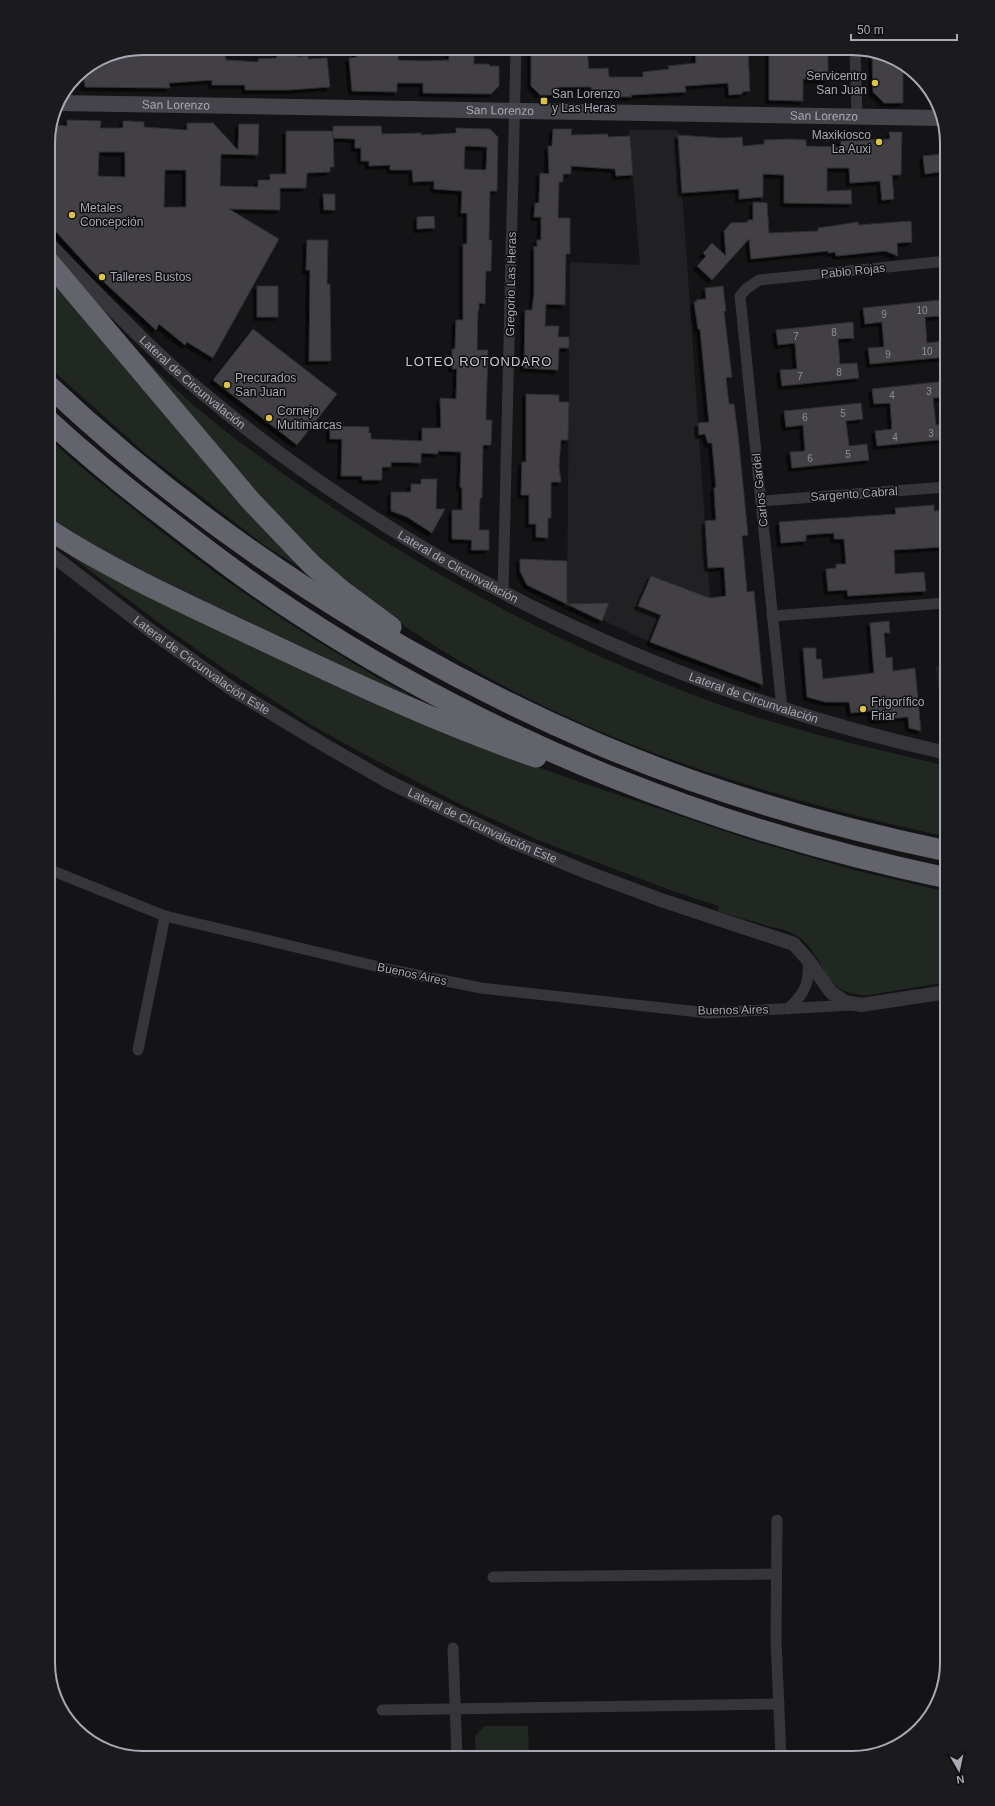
<svg xmlns="http://www.w3.org/2000/svg" width="995" height="1806" viewBox="0 0 995 1806" font-family="Arial,sans-serif">
  <style>
    .built { fill: #212022 }
    .green { fill: #212822 }
    .building { fill: #424145; stroke: #2f2e31; fill-rule: evenodd; filter: url(#shadow) }
    .lines { fill: none; stroke-linecap: round; stroke-linejoin: round }
    .minor { stroke: #36363a; stroke-width: 11 }
    .tertiary { stroke: #36363a; stroke-width: 14 }
    .secondary { stroke: #44444a; stroke-width: 16 }
    .motorway { stroke: #62636b; stroke-width: 21 }
    .poi-dot { fill: #dcc246; stroke: #0f0f11; stroke-width: 1.5 }
    .labels { text-anchor: middle; stroke-width: 3; stroke-linejoin: round; paint-order: stroke }
    .number-label { font-size: 10px; fill: #8e8f98 }
    .poi-label { font-size: 12px; fill: #a8a9b4; stroke: #0f0f11; text-anchor: start }
    .street-label { font-size: 12px; fill: #a8a9b4; stroke: #0f0f11 }
    .neighbourhood-label { font-size: 13px; letter-spacing: 1px; fill: #c8c9d1; stroke: #0f0f11 }
    .rim { fill: none; stroke: #a8a9b4; stroke-width: 2 }
  </style>
  <defs>
    <filter id="shadow"><feDropShadow dx="-3.5" dy="3.5" stdDeviation="0" flood-color="#0009"/></filter>
  </defs>
  <rect width="100%" height="100%" fill="#141416"/>
  <g class="built">
    <polygon points="629,130 678,130 710,598 754,591 763,685 650,642 567,604 570,262 640,265"/>
    <polygon points="947,665 947,737 944,736 936,666"/>
  </g>
  <g class="green">
    <polygon points="48,269 301,568 264,545 146,454 48,366"/>
    <path d="M142 355C189 407 248 449 305 489 441 583 590 661 747 714 812 735 880 750 947 766V837C737 791 500 716 335 572 262 508 202 430 139 357Z"/>
    <path d="M48 438C73 461 100 483 127 504 204 568 287 625 373 675 402 692 432 706 462 722L225 617 48 522Z"/>
    <path d="M48 539 490 750 577 781 754 841 850 869 947 892V982L869 995C819 997 827 952 794 934 786 930 777 928 768 926 751 921 734 916 718 911V906L670 890 538 840 458 803 358 751 310 724 223 668 166 628Z"/>
    <polygon points="484,1726 528,1726 529,1758 476,1758 475,1736"/>
  </g>
  <g class="building">
    <polygon points="144,48 218,48 218,55 225,55 226,60 258,62 258,59 277,58 277,48 298,48 298,57 308,56 308,59 327,58 330,87 287,90 245,90 245,85 212,85 212,80 169,83 170,88 85,87 83,72 108,55"/>
    <polygon points="356,48 398,48 398,60 424,61 449,60 449,48 463,48 463,53 474,53 474,64 489,64 490,66 499,66 499,86 491,94 423,93 423,83 397,83 397,92 352,91 349,58 357,57"/>
    <polygon points="541,48 559,48 559,50 587,48 589,69 608,68 609,77 643,77 643,72 669,69 668,66 696,63 695,48 708,48 708,51 748,49 750,91 742,92 742,94 729,95 728,83 685,86 686,92 631,95 632,97 592,96 591,87 559,87 559,95 540,95 531,86 531,51 541,52"/>
    <polygon points="769,48 787,48 787,52 828,53 828,80 803,79 803,101 769,100"/>
    <polygon points="872,54 903,65 903,103 884,103 873,92"/>
    <path d="M67 120 101 121 100 128H123V121H130L144 122V127L187 130V123H213L238 150 239 124H259L258 155 221 154 220 186 258 187V180H270V174H286V131H333L334 167H330V172L307 173 306 188H280V210L229 209 279 239 213 358 187 342 185 345 159 324 156 330 92 271 48 223V189L55 125 67 126ZM99 152H125V177L98 176ZM165 170H186V207H164Z"/>
    <path d="M333 126H381L382 134 421 133V135L456 133V128L490 129 498 137 497 191H490L489 240H492L491 271H486L485 304 479 303V310H478L477 350H488L486 414V420H492L491 445H483L482 498H480L479 530H489V550H471L472 540 452 539V510H462V488L460 487 461 452 438 451V454L421 453V463L391 462V467H382V480H362V476H341L342 439H330V426L369 427V433H371V439L422 441V428H441L440 398 456 399 457 369H452V349H455L456 320H463V244H467V213H461L462 191 434 189V181L413 182 412 170H390V165L369 166V161H361V148H355V139L333 138ZM465 146 487 147 486 170 464 169Z"/>
    <polygon points="553,129 572,129 571,135 608,134 608,137 630,136 633,175 616,176 615,169 571,166 571,174 563,174 563,182 559,182 558,218 570,218 570,254 566,254 565,305 546,304 545,326 559,326 558,337 569,337 569,348 559,348 558,370 524,368 525,310 532,310 534,294 534,246 537,247 537,240 541,240 541,217 534,217 535,203 539,203 540,173 549,174 548,146 552,146"/>
    <polygon points="889,132 902,132 901,175 892,175 894,199 882,200 880,181 850,183 849,168 827,168 827,191 851,190 852,204 784,203 784,175 763,174 763,197 739,199 739,189 682,193 678,135 721,138 742,137 743,146 764,144 764,140 791,139 806,140 806,146 840,147 841,141 890,139"/>
    <polygon points="942,154 942,155 947,155 947,171 925,174 923,156"/>
    <polygon points="323,194 335,194 335,210 324,210"/>
    <polygon points="753,202 767,203 769,233 818,231 818,228 858,222 858,225 911,221 912,242 897,243 898,256 885,251 836,256 835,252 828,253 828,251 751,259 749,239 712,280 697,266 706,256 703,253 712,243 726,256 724,231 731,223 748,222 748,220 753,220"/>
    <polygon points="434,216 435,228 417,229 417,217"/>
    <polygon points="307,240 328,240 327,284 330,284 331,361 309,361 310,270 306,270"/>
    <rect x="257" y="286" width="21" height="31"/>
    <polygon points="723,286 726,311 724,311 732,377 726,378 729,404 734,404 738,434 748,535 742,536 747,592 754,591 763,685 650,642 661,615 638,606 651,576 710,598 726,596 724,567 708,568 705,521 716,520 714,488 716,487 712,443 708,443 705,434 699,435 698,423 709,422 700,329 698,329 694,302 697,302 696,300 706,299 705,288"/>
    <polygon points="940,300 942,316 925,317 927,343 945,341 947,357 870,364 868,348 884,347 882,322 865,324 863,308"/>
    <polygon points="853,322 854,338 838,339 840,364 857,363 859,378 782,386 780,370 797,369 795,343 778,345 776,330"/>
    <polygon points="253,329 337,394 297,445 213,380"/>
    <polygon points="947,381 947,397 933,398 936,425 947,424 947,439 877,446 875,431 892,429 890,403 874,404 872,389"/>
    <polygon points="526,394 559,395 559,402 569,402 568,440 561,440 559,467 561,482 551,482 551,518 548,518 548,538 536,537 536,524 529,524 529,495 521,495 522,462 526,462"/>
    <polygon points="861,403 863,419 846,421 849,446 867,444 869,460 792,468 790,452 805,451 803,425 786,427 784,411"/>
    <polygon points="421,479 437,479 436,509 445,509 432,533 407,517 391,511 391,492 411,492 411,484 421,484"/>
    <polygon points="934,505 934,511 947,510 947,531 942,531 943,547 894,550 895,574 924,572 926,591 848,596 847,590 828,591 826,569 836,568 836,564 846,564 844,539 834,539 834,533 817,534 806,535 806,541 781,543 779,522 896,514 895,508"/>
    <polygon points="520,559 567,561 567,604 609,603 602,621 527,585 520,571"/>
    <polygon points="889,621 890,633 884,633 886,658 892,657 893,671 915,668 921,731 909,728 908,717 877,720 872,719 871,711 851,713 849,702 825,702 807,697 803,648 816,648 816,659 821,659 823,679 874,673 870,623"/>
  </g>
  <g class="lines">
    <g class="minor">
      <polyline points="855,48 857,116"/>
      <polyline points="761,501 947,487"/>
      <polyline points="503,593 516,48"/>
      <polyline points="772,616 947,603"/>
      <polyline points="782,709 740,296 746,289 759,280 947,261"/>
      <polyline points="48,869 165,916 392,970 481,988 708,1013 853,1005"/>
      <path d="M788 1009C805 993 810 983 808 960"/>
      <polyline points="138,1050 165,916"/>
      <polyline points="777,1520 776,1639 781,1758"/>
      <polyline points="493,1577 776,1574"/>
      <polyline points="453,1648 457,1758"/>
      <polyline points="382,1710 779,1704"/>
    </g>
    <g class="tertiary">
      <path id="s1" d="M48 243C97 293 145 345 199 390 415 571 673 692 947 753"/>
      <path id="s2" d="M48 552 151 631 235 691 326 746 387 781 511 841 589 873 661 900 794 944 808 960 831 992 845 1002 861 1005 947 992"/>
    </g>
    <path class="secondary" id="s3" d="M58 103 942 118"/>
    <g class="motorway">
      <polyline points="48,261 250,500 311,564 341,590 391,627"/>
      <path d="M48 385C208 536 396 657 598 744 710 792 828 826 947 851"/>
      <path d="M48 420C83 452 120 483 158 512 203 547 247 581 295 612 493 742 716 830 947 878"/>
      <path d="M48 529C114 572 186 604 258 638 349 681 440 724 536 757"/>
    </g>
  </g>
  <g class="poi-dot">
    <circle cx="875" cy="83" r="4"/>
    <rect x="540" y="97" width="8" height="8" rx="2"/>
    <circle cx="879" cy="142" r="4"/>
    <circle cx="72" cy="215" r="4"/>
    <circle cx="102" cy="277" r="4"/>
    <circle cx="227" cy="385" r="4"/>
    <circle cx="269" cy="418" r="4"/>
    <circle cx="863" cy="709" r="4"/>
  </g>
  <g class="labels">
    <g class="number-label">
      <text x="922" y="314">10</text>
      <text x="884" y="318">9</text>
      <text x="834" y="336">8</text>
      <text x="796" y="340">7</text>
      <text x="927" y="355">10</text>
      <text x="888" y="358">9</text>
      <text x="839" y="376">8</text>
      <text x="800" y="380">7</text>
      <text x="929" y="395">3</text>
      <text x="892" y="399">4</text>
      <text x="843" y="417">5</text>
      <text x="805" y="421">6</text>
      <text x="931" y="437">3</text>
      <text x="895" y="441">4</text>
      <text x="848" y="458">5</text>
      <text x="810" y="462">6</text>
    </g>
    <g class="poi-label">
      <text x="867" y="80" text-anchor="end">Servicentro<tspan x="867" dy="14">San Juan</tspan></text>
      <text x="552" y="98">San Lorenzo<tspan x="552" dy="14">y Las Heras</tspan></text>
      <text x="871" y="139" text-anchor="end">Maxikiosco<tspan x="871" dy="14">La Auxi</tspan></text>
      <text x="80" y="212">Metales<tspan x="80" dy="14">Concepción</tspan></text>
      <text x="110" y="281">Talleres Bustos</text>
      <text x="235" y="382">Precurados<tspan x="235" dy="14">San Juan</tspan></text>
      <text x="277" y="415">Cornejo<tspan x="277" dy="14">Multimarcas</tspan></text>
      <text x="871" y="706">Frigorífico<tspan x="871" dy="14">Friar</tspan></text>
    </g>
    <g class="street-label">
      <text dy="4" stroke="none"><textPath href="#s3" startOffset="118">San Lorenzo</textPath></text>
      <text dy="4" stroke="none"><textPath href="#s3" startOffset="442">San Lorenzo</textPath></text>
      <text dy="4" stroke="none"><textPath href="#s3" startOffset="766">San Lorenzo</textPath></text>
      <text transform="translate(853 271) rotate(-6)" y="4">Pablo Rojas</text>
      <text transform="translate(511 284) rotate(-89)" y="4">Gregorio Las Heras</text>
      <text dy="4" stroke="none"><textPath href="#s1" startOffset="201">Lateral de Circunvalación</textPath></text>
      <text transform="translate(760 490) rotate(-96)" y="4">Carlos Gardel</text>
      <text transform="translate(854 494) rotate(-4)" y="4">Sargento Cabral</text>
      <text dy="4" stroke="none"><textPath href="#s1" startOffset="525">Lateral de Circunvalación</textPath></text>
      <text dy="4" stroke="none"><textPath href="#s2" startOffset="191">Lateral de Circunvalación Este</textPath></text>
      <text dy="4" stroke="none"><textPath href="#s1" startOffset="849">Lateral de Circunvalación</textPath></text>
      <text dy="4" stroke="none"><textPath href="#s2" startOffset="515">Lateral de Circunvalación Este</textPath></text>
      <text transform="translate(412 974) rotate(12)" y="4">Buenos Aires</text>
      <text transform="translate(733 1010) rotate(-1)" y="4">Buenos Aires</text>
    </g>
    <g class="neighbourhood-label">
      <text x="479" y="366">LOTEO ROTONDARO</text>
    </g>
  </g>
  <path d="M0 0H995V1806H0ZM143 55H852A88 88 0 0 1 940 143V1663A88 88 0 0 1 852 1751H143A88 88 0 0 1 55 1663V143A88 88 0 0 1 143 55Z" fill="#1b1b1e" fill-rule="evenodd"/>
  <path class="rim" d="M143 55H852A88 88 0 0 1 940 143V1663A88 88 0 0 1 852 1751H143A88 88 0 0 1 55 1663V143A88 88 0 0 1 143 55Z"/>
  <g transform="translate(959 1770) rotate(171)" stroke="#0f0f11" stroke-width="3" paint-order="stroke">
  <path d="M0-3L7 15L0 10L-7 15Z" fill="#a8a9b4"/>
  <text y="-6" font-size="11" font-weight="bold" text-anchor="middle" fill="#a8a9b4">N</text>
  </g>
  <path d="M851 34v6h106v-6" fill="none" stroke="#a8a9b4" stroke-width="2"/>
  <text x="857" y="34" font-size="12" fill="#a8a9b4" stroke="#0f0f11" stroke-width="3" paint-order="stroke">50 m</text>
</svg>
